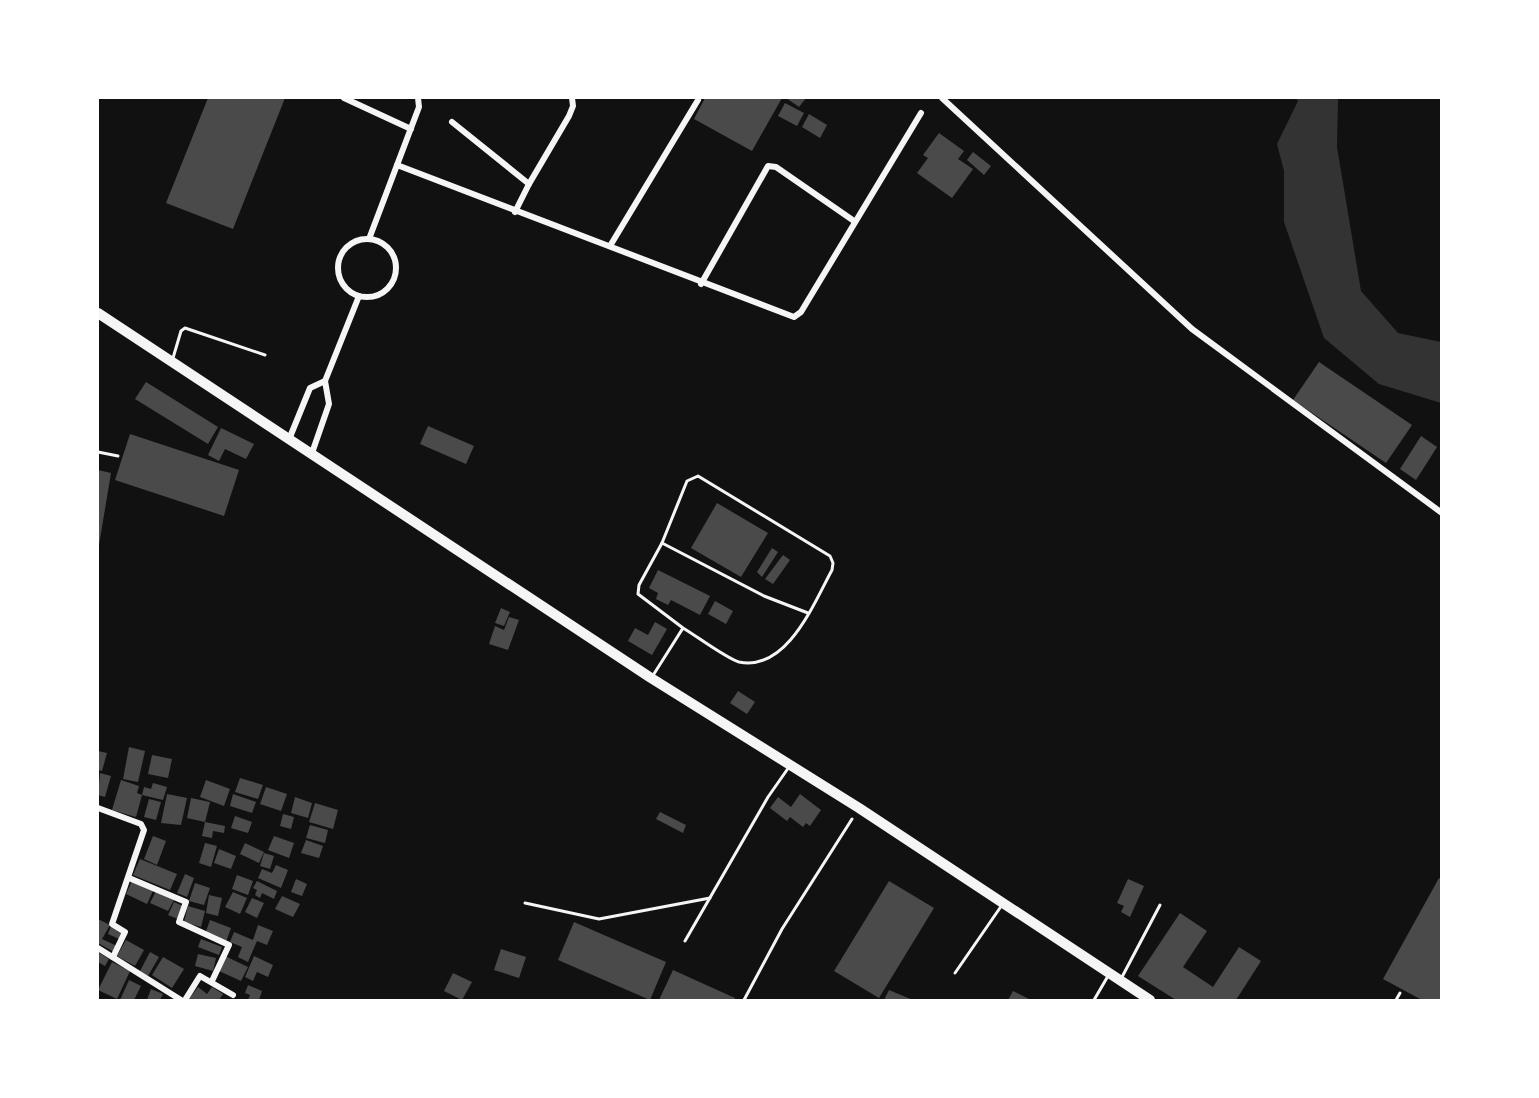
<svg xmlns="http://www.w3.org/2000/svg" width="1539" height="1098" viewBox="0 0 1539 1098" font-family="'Noto Sans',sans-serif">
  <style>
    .water { fill: #333 }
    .building { fill: #4a4a4a }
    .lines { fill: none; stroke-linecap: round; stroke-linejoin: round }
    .path { stroke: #f5f5f5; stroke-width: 3 }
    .service { stroke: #f5f5f5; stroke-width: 3 }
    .minor { stroke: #f5f5f5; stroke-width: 6 }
    .primary { stroke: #f5f5f5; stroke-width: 10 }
  </style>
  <rect width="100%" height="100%" fill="#111"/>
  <polygon class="water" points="1296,98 1338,98 1337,147 1361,291 1398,333 1441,342 1441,403 1379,384 1324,338 1284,222 1284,171 1277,144 1298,101"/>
  <g class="building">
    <polygon points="208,98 285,98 233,229 166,203"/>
    <polygon points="705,98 782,98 752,151 694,119"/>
    <polygon points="786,98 806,98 799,107"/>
    <polygon points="785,103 804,113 797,126 778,116"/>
    <polygon points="809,114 827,125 820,138 802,127"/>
    <polygon points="939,133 964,151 958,159 973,169 952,198 917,173 928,158 923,155"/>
    <polygon points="973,152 991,166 984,175 967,160"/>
    <polygon points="1319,362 1412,425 1386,463 1293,400"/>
    <polygon points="146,382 218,427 208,444 135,399"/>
    <polygon points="428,426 474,446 466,464 420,444"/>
    <polygon points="221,428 254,444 246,459 225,449 219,461 208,455"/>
    <polygon points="130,434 239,470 224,516 115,480"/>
    <polygon points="1421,436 1437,447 1416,480 1400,469"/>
    <polygon points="98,470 111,473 99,545 98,545"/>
    <polygon points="717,503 768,533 741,577 691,548"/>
    <polygon points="772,548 778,552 762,577 757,572"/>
    <polygon points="783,555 790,560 773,584 765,579"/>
    <polygon points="658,570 710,596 700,615 671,600 668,605 656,599 658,593 649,588"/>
    <polygon points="715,601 733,611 726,624 708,614"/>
    <polygon points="501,608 510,612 504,626 495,623"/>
    <polygon points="509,617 519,620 508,650 489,644 495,626 504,630"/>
    <polygon points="655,622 667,629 652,655 628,641 635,628 648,635"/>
    <polygon points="738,691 755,702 747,714 730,703"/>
    <polygon points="129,747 145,751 138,782 123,779"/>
    <polygon points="98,751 107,753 102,771 98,770"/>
    <polygon points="152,755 172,759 168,778 148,774"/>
    <polygon points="100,773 111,776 105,797 98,795"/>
    <polygon points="240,778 263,785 258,799 235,792"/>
    <polygon points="121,780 139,786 137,793 142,795 136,817 112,810"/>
    <polygon points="206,780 230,789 224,806 200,797"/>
    <polygon points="153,783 167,787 163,800 142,795 144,787 151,789"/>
    <polygon points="266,787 287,794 281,811 260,804"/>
    <polygon points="167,794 187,798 181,825 161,823"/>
    <polygon points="233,794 256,802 252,813 230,806"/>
    <polygon points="800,794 821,810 810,826 806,823 803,827 790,817 787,821 770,808 778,797 791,807"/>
    <polygon points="295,797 312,803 308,818 291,813"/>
    <polygon points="191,798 210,802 205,822 187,818"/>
    <polygon points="149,799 161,802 156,820 144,817"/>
    <polygon points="315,803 338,810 333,829 309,822"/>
    <polygon points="660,812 686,825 683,833 656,819"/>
    <polygon points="283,814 294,817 291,829 280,826"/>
    <polygon points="235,816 252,822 248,833 231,828"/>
    <polygon points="205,822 225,826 224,833 213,831 212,838 202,836"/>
    <polygon points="310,825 328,830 325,843 306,838"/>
    <polygon points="153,836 166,841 157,865 144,859"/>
    <polygon points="274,836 294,843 289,858 268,850"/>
    <polygon points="306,840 323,846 319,858 301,853"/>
    <polygon points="205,843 217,846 211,867 199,863"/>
    <polygon points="245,843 264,852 259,863 240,854"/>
    <polygon points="219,849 236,856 231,869 214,863"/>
    <polygon points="264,853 274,856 270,869 260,866"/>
    <polygon points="140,859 177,874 170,890 133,875"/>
    <polygon points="276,865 288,870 281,888 258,878 262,869 272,873"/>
    <polygon points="185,874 194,878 187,897 177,893"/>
    <polygon points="237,875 253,881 248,895 232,889"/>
    <polygon points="1439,878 1442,880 1442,1000 1422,1000 1383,979"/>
    <polygon points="296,879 307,884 302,896 291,892"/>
    <polygon points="1128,879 1144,886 1130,917 1121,912 1124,906 1117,903"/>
    <polygon points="132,881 153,891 147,904 126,894"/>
    <polygon points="257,881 277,891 274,899 262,893 260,898 255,895 257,890 253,888"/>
    <polygon points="889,881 934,908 879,998 834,971"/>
    <polygon points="195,883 210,888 204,905 189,901"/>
    <polygon points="156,891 174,900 168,911 150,903"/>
    <polygon points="233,892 247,898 240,914 225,907"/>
    <polygon points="209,895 222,898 218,916 206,913"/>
    <polygon points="282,896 300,904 293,917 275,909"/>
    <polygon points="252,898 264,903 257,918 245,912"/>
    <polygon points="174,902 183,906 178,919 168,915"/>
    <polygon points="188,906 205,911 201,927 184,922"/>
    <polygon points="1180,913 1207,931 1183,967 1213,987 1239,947 1261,961 1236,1000 1176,1000 1138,976"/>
    <polygon points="98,919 110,925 102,939 117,946 114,952 98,943"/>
    <polygon points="210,920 231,928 226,942 205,934"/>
    <polygon points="574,922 666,962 650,1000 558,960"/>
    <polygon points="258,925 273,931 267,945 257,941 248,962 238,957 242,947 230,942 234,932 253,940"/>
    <polygon points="111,926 122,932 119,939 108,934"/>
    <polygon points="201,939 222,947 219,955 198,947"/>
    <polygon points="126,940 144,950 135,966 117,956"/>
    <polygon points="501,949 526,957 519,978 494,970"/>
    <polygon points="98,952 109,959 105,966 98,962"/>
    <polygon points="150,952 159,957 148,976 140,971"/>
    <polygon points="198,954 216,958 213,971 195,966"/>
    <polygon points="225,956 248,967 241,981 219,971"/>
    <polygon points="254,956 273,965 268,977 257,972 253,981 245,977"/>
    <polygon points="163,957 184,969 172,988 152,975"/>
    <polygon points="112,962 130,971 117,999 98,990"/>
    <polygon points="673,970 735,998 734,1000 659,1000"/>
    <polygon points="453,973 472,982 462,1000 444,991"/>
    <polygon points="129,980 141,986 134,1000 120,1000"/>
    <polygon points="248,985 262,991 259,1000 248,1000 250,995 245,993"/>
    <polygon points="198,987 207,994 212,987 223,994 219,1000 192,1000 189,999"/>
    <polygon points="151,989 163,994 160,1000 147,1000"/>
    <polygon points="889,990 913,1000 884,1000"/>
    <polygon points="1013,991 1031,1000 1008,1000"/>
  </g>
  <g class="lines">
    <polyline class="path" points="744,1000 782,929 852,819"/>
    <g class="service">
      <polyline points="173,358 181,331 185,328 265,355"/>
      <polyline points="98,452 118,456"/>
      <polyline points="662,543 764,596 808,613"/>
      <path d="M652 677 683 628C695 635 727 659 739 662 787 672 814 603 832 570L833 563 830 556 698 476 687 481 662 543 639 585 638 594 683 628"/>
      <polyline points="525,903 599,919 710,898"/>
      <polyline points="685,941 768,797 789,767"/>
      <polyline points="955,973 1002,905"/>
      <polyline points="1122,977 1160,905"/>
      <polyline points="1094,1000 1108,976"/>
      <polyline points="1396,1000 1400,993"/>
    </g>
    <g class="minor">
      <polyline points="344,98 411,129"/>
      <polyline points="942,98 1192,329 1442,513"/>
      <polyline points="452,122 529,184 569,116 573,106 572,98"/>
      <polyline points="397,165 794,317 801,312 921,113"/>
      <polyline points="515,212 529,184"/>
      <polyline points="369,239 419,107 418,98"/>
      <circle cx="367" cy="268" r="29"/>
      <polyline points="610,246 698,100"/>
      <polyline points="701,284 768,166 776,167 854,221"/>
      <polyline points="290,437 310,388 325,381"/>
      <polyline points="312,453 329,404 325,381 359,296"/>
      <polyline points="98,808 141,824 144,830 112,924 125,932 113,957"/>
      <polyline points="129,878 186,902 179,922 229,945 212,981"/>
      <polyline points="98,948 181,1000"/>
      <polyline points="185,1000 200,976 233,995"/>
    </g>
    <polyline class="primary" points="98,313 651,678 859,808 1150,1000"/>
  </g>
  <rect width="1539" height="1098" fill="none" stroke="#ffffff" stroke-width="198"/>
</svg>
